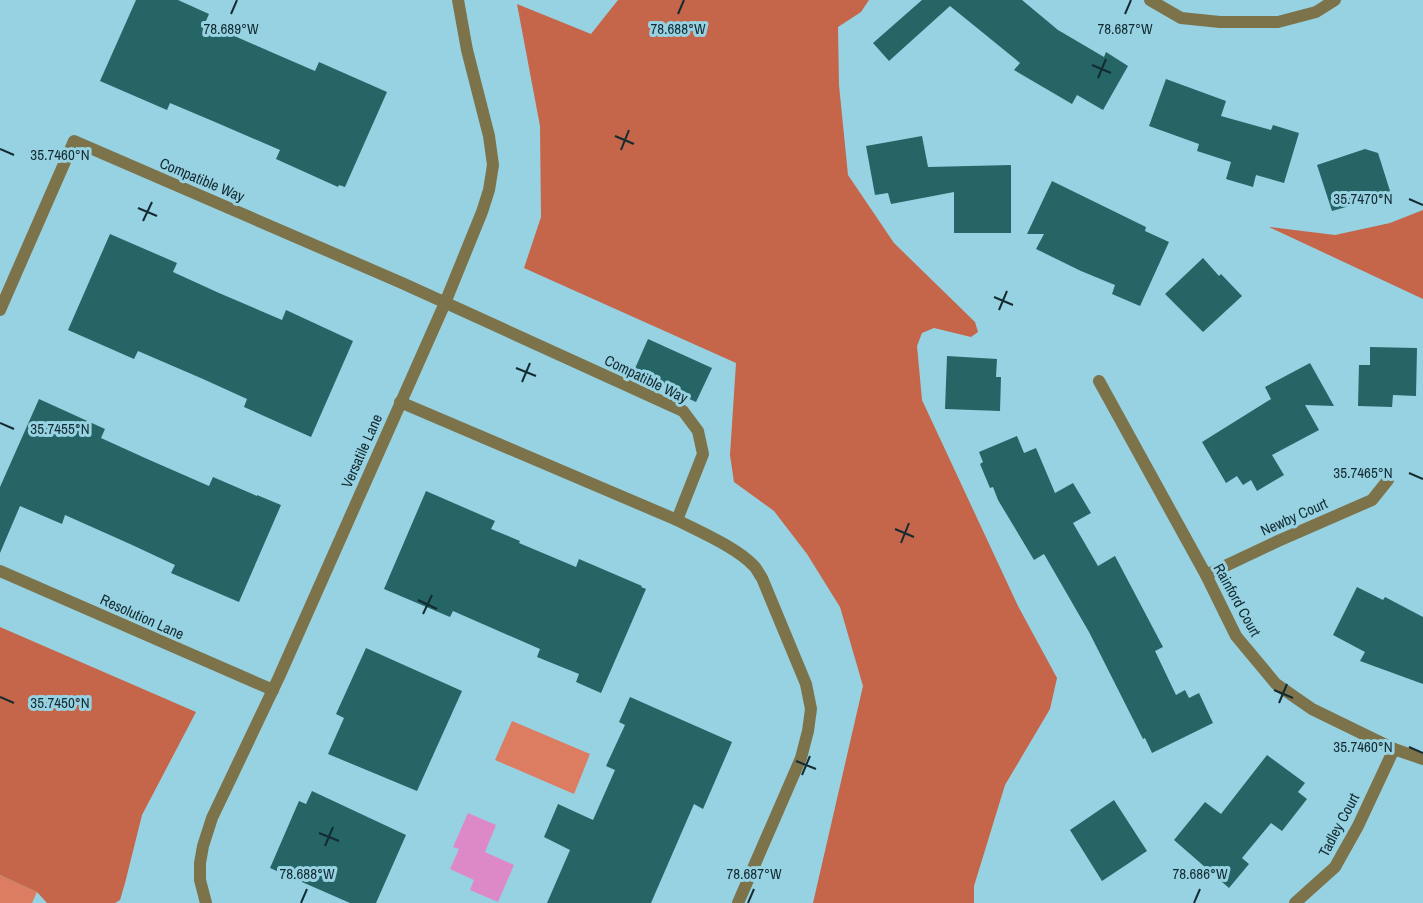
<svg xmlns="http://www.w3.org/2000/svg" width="1423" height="903" viewBox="0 0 1423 903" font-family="'Archivo Narrow',sans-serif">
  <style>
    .green { fill: #dc7c61 }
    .forest { fill: #c56549 }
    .water { fill: #dd89c8 }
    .building { fill: #256566 }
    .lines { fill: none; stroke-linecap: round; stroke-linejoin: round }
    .lane { stroke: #7c734b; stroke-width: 12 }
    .street { stroke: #7c734b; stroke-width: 12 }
    .ticks { fill: none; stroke: #132b31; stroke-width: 2 }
    .labels { text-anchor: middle; stroke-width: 6; stroke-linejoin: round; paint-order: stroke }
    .street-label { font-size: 15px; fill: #132b31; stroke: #97d2e2 }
    .ticks-label { font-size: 15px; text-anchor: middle; fill: #132b31; stroke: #97d2e2; stroke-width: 6; stroke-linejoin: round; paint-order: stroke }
  </style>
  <rect width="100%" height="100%" fill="#97d2e2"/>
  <g class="green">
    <polygon points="512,721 590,754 574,794 495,760"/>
    <polygon points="0,875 37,892 32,903 0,903"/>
  </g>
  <g class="forest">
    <polygon points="618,0 869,0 861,12 838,27 839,85 848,175 894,243 975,322 978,332 971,337 934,328 922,333 917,346 922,400 1018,606 1057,678 1050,709 1005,785 974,886 974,903 813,903 863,686 840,607 807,554 774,511 734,482 730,455 736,363 524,268 541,217 540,126 517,4 591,34"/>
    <polygon points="1423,210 1423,299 1269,227 1335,235 1390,223"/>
    <polygon points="0,627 196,712 142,815 125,883 120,900 115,903 47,903 37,892 0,875"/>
  </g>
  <polygon class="water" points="468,813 496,825 485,852 514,865 498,902 470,890 474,880 450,869 459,849 453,847"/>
  <g class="building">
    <polygon points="136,0 178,0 209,14 205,23 271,52 315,71 319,62 387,92 345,187 339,185 338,187 276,159 280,150 215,122 170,103 167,110 100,81"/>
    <polygon points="922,0 1022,0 1058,30 1104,57 1106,52 1128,66 1103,110 1077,95 1072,104 1014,70 1020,63 950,6 889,61 873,43"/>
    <polygon points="1166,79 1226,101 1221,116 1271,130 1273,125 1299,133 1284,183 1256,175 1253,187 1226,179 1231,162 1197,151 1199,144 1149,126"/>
    <polygon points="922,136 928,167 1011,165 1011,233 954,233 954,192 891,204 888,193 875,195 866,146"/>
    <polygon points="1365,149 1378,153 1391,194 1332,211 1317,165"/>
    <polygon points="1052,181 1146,227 1145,231 1169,242 1140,306 1112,294 1115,285 1081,271 1036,249 1044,234 1027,234"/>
    <polygon points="110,234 177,263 173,272 219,293 282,320 286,310 353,341 311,437 244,407 247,399 203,379 138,351 134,359 68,330"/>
    <polygon points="1203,258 1219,276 1221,274 1242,296 1203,332 1165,294"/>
    <polygon points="648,339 712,368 696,402 633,373"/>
    <polygon points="1370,347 1417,348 1416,396 1393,395 1392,407 1358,406 1359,365 1370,365"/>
    <polygon points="947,356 997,359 996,377 1001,377 1000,411 945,409"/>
    <polygon points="1310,363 1334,406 1305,405 1319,430 1272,455 1284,475 1257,491 1251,480 1243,485 1237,476 1226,483 1202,442 1271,399 1265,387"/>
    <polygon points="39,399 105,429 101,438 145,458 209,486 213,477 257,496 257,495 281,505 239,602 171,573 175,565 130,544 65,515 62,524 20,506 0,553 0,487"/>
    <polygon points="1017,436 1024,453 1036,448 1055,493 1073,483 1091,513 1073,523 1098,566 1115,556 1163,647 1155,651 1176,695 1185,690 1189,698 1199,693 1213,723 1152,753 1145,738 1143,739 1089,632 1044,554 1034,560 998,500 993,487 990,488 980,464 983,462 979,452"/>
    <polygon points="426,491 495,521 491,529 520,541 519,543 576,567 579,559 642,586 641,587 646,589 601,693 576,682 579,674 537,657 540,649 453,611 450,617 384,589"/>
    <polygon points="1357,587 1383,600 1385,597 1423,617 1423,684 1360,661 1365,652 1333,635"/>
    <polygon points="366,648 462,691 417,791 328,754 344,718 336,714"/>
    <polygon points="630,697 732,742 703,809 694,804 651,903 547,903 570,850 544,837 558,804 593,820 615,770 606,766 625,725 619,722"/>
    <polygon points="1267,755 1305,783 1298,792 1307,799 1282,831 1271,823 1242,858 1249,864 1229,888 1174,840 1205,802 1221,814"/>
    <polygon points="312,791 406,835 376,903 350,903 270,868 299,801 306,804"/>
    <polygon points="1114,800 1147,851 1102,881 1070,830"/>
  </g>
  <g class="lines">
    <polyline class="lane" points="400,402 677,520"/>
    <g class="street">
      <polyline points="1150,0 1181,18 1220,22 1278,22 1316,12 1335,0"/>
      <path d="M0 310 74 141 402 283 683 411 698 431 703 454 677 520C700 532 736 547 754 566 757 569 759 574 762 578L806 684 811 709 808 731 801 758 738 903"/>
      <polyline points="1099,381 1206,575 1236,636 1276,684 1312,709 1394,749 1423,759"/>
      <polyline points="0,571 273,690"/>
      <polyline points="1206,575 1278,541 1372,500 1388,480"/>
      <polyline points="206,903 200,880 200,863 203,846 212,818 279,677 445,303 482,212 489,190 493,165 489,136 467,50 458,0"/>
      <polyline points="1295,903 1335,867 1358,826 1394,749"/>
    </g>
  </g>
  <path class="ticks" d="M231 14 237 0M678 14 684 0M1125 14 1131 0M1092 65 1111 73M1098 78 1106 59M615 136 634 144M0 149 14 155M621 150 629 130M1409 199 1423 205M138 208 157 216M143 221 152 202M994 297 1013 305M999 310 1007 291M516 368 536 376M522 382 530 363M0 423 14 429M1409 473 1423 479M895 529 914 537M901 543 909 523M418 600 437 609M423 614 432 595M1274 690 1293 698M0 697 14 703M1279 703 1287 684M1409 747 1423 753M796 761 816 769M802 775 810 756M319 833 339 841M325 846 333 827M301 903 307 889M748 903 754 889M1194 903 1200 889"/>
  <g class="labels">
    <g class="street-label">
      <text transform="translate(202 180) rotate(23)" y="5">Compatible Way</text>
      <text transform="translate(646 379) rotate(26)" y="5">Compatible Way</text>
      <text transform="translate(362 451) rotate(-66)" y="5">Versatile Lane</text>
      <text transform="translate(1294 517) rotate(-24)" y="5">Newby Court</text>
      <text transform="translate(1237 600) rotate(61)" y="5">Rainford Court</text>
      <text transform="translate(142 617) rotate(24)" y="5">Resolution Lane</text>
      <text transform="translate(1339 825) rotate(-62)" y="5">Tadley Court</text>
    </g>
  </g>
  <g class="ticks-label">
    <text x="231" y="34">78.689°W</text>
    <text x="678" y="34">78.688°W</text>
    <text x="1125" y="34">78.687°W</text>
    <text x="60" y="160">35.7460°N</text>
    <text x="1363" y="204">35.7470°N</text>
    <text x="60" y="434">35.7455°N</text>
    <text x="1363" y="478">35.7465°N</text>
    <text x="60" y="708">35.7450°N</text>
    <text x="1363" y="752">35.7460°N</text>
    <text x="307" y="879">78.688°W</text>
    <text x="754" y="879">78.687°W</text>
    <text x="1200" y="879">78.686°W</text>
  </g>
</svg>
